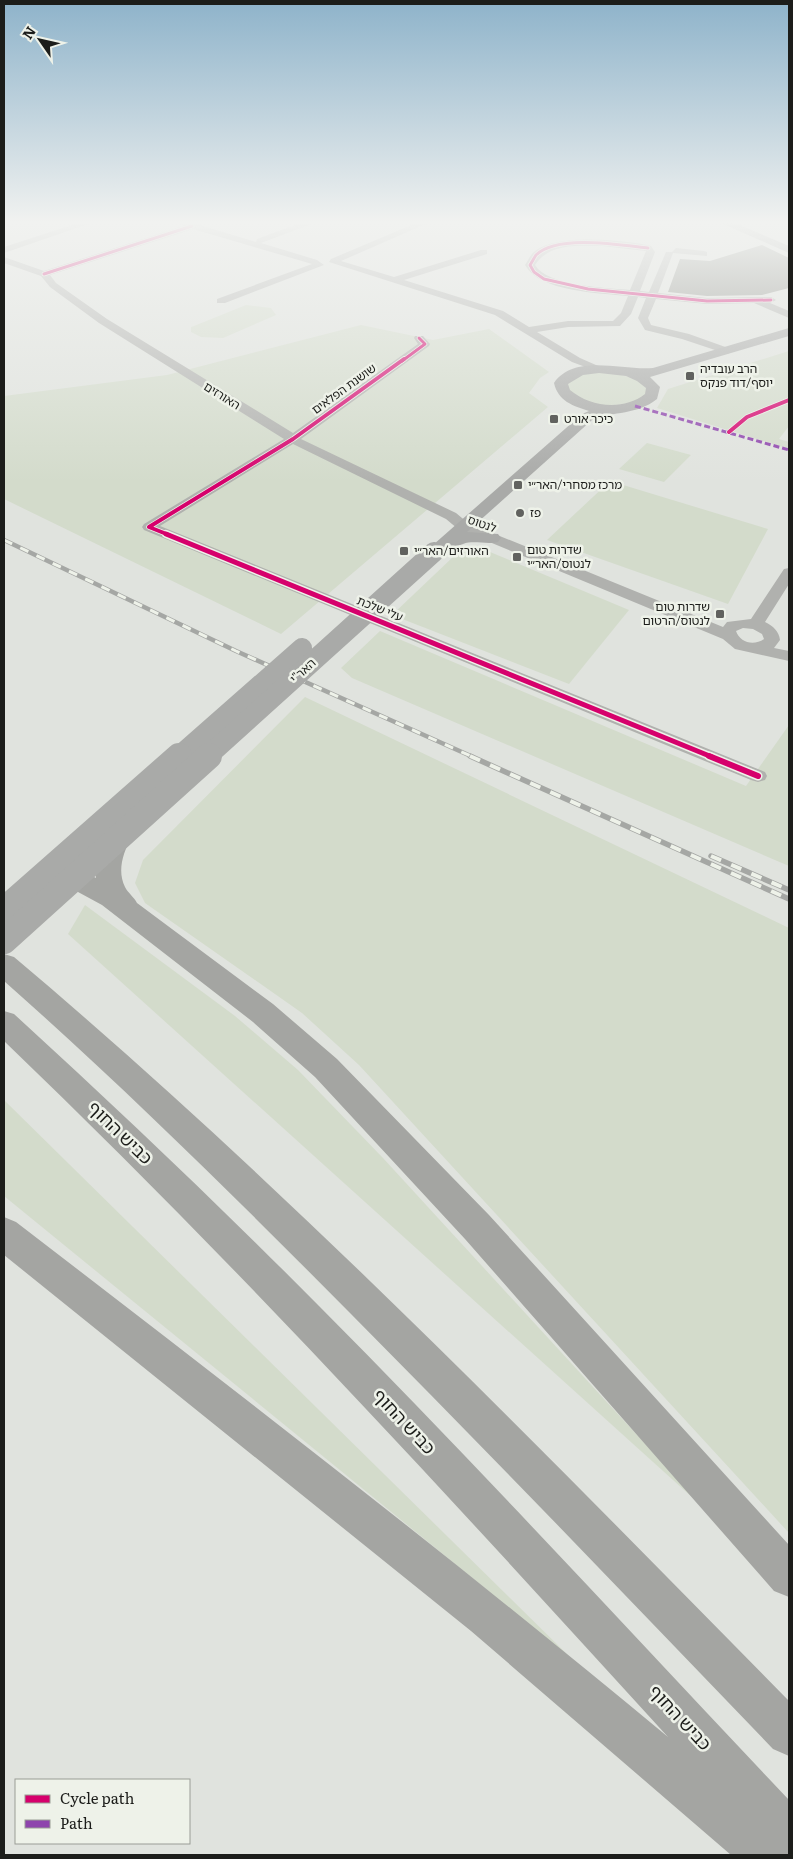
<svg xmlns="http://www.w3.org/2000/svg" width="793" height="1859" viewBox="0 0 793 1859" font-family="Literata,'Noto Sans Hebrew',serif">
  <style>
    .green { fill: #d3dbcb }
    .building { fill: #888b84 }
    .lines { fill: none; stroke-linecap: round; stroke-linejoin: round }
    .minor { fill: #b0b1ae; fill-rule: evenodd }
    .major { fill: #a9aaa8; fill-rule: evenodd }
    .highway { fill: #a4a5a2; fill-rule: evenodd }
    .rail-far1-casing { stroke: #a5a7a4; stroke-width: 4.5 }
    .rail-casing { stroke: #a5a7a4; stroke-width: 5.5 }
    .rail-far1 { stroke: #eef2e9; stroke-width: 3; stroke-dasharray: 9; stroke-linecap: butt }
    .rail { stroke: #eef2e9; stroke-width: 4; stroke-dasharray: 11; stroke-linecap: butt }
    .major-bridge-far1 { stroke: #a9aaa8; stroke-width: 20 }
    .major-bridge { stroke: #a9aaa8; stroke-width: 26 }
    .quiet { stroke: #8e44ad; stroke-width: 3; stroke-dasharray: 6 3; stroke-linecap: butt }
    .cycleway-far3-casing { stroke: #eef2e9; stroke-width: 4.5 }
    .cycleway-far2-casing { stroke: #eef2e9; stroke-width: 5.5 }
    .cycleway-far1-casing { stroke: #eef2e9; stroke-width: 8 }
    .cycleway-casing { stroke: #eef2e9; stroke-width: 9 }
    .cycleway-far3 { stroke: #d6006c; stroke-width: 3 }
    .cycleway-far2 { stroke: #d6006c; stroke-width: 4 }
    .cycleway-far1 { stroke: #d6006c; stroke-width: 5 }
    .cycleway { stroke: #d6006c; stroke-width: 6 }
    .poi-dot { fill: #61625f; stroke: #eef2e9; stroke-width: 2 }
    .labels { text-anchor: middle; stroke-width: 5; stroke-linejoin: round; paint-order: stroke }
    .far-poi-label { font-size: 12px; fill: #1c1d1a; stroke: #eef2e9; text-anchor: start }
    .far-street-label { font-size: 12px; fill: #1c1d1a; stroke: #eef2e9 }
    .near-street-label { font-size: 18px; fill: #1c1d1a; stroke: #eef2e9 }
  </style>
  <rect width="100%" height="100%" fill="#e0e3de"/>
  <g class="green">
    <polygon points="246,305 271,308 276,315 223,338 201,337 191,332 191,327 194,326"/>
    <polygon points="361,325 433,340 489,329 549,372 540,378 529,393 548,407 281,634 4,499 4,396 167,375"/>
    <polygon points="789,351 789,426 779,439 789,442 789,449 657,408 668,389"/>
    <polygon points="611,372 640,380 649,392 637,403 603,406 574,398 566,385 581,374"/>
    <polygon points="647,443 691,455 664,482 619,469"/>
    <polygon points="610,481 768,529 728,604 547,540"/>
    <polygon points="470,549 490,552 629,610 569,684 392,615 453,557"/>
    <polygon points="380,631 746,786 789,725 789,866 352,678 341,668"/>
    <polygon points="305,697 789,928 789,1533 359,1065 302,1013 145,903 135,883 143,860"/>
    <polygon points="85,905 235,1016 298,1070 383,1158 704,1508 68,934"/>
    <polygon points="4,1100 574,1661 4,1196"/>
  </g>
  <polygon class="building" points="762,245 789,258 789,288 762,295 707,296 668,292 680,259 710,261"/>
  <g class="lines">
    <g class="minor">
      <polygon points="78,223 91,223 4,253 4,247"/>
      <path d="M179 223H193L256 242 257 239 301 223H314L261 243 317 260 324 265 225 303H217V299L312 264 193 229 50 275 56 283 107 319 293 433 418 344 414 338 415 336H423L430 344 429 346 301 439 456 513 468 523 723 627 727 622 751 619 784 569 789 568V584L765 622C773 626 779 631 780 640L774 648 789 651V661L735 649 723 639 458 529 446 519 293 444 160 526 765 772 767 776 765 780 758 782 751 780 144 530 142 527 144 524 284 439 99 323 50 287 41 276 4 263V257L44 271 183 226ZM743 628 753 629 762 634 764 639C754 646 740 643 736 631Z"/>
      <path d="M416 223H428L341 261 394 277 481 250H487V254L404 280 503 311 529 327 568 321H613L621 313 628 296C599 293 540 292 525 265 528 261 530 255 534 252 557 233 623 240 651 246L655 252 640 291 649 292 666 252H672L676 248 704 251 707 252V256L673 253 658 293 707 298 771 297 776 300 770 303 789 311V318L754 303 707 304 656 299 648 318 651 325 689 334 731 349 733 351 727 354 682 339 645 330 638 318 646 298 638 297 631 314 620 326 568 327 537 332 580 358 605 369 599 372 572 362 495 315 329 262 331 259ZM602 246 646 251 630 290C607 288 547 286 535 265 549 243 578 246 602 246Z"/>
    </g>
    <g class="major">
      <polygon points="721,223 735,223 789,246 789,253"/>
      <path d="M789 328V336L650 377 660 387 657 399C637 415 614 411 592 420L467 532 498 534 501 538 498 542C487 545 474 540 463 544 450 548 440 559 428 556L425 552 582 414 589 411C573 406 558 401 554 383 575 353 623 371 653 368ZM599 373 626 376 637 381 646 388 645 394C623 411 590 407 570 390L568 384 583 375Z"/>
    </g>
    <g class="highway">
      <path d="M118 829 127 832 131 838C123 853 117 871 125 887 128 893 134 897 137 903L273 1004 337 1059 489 1215 789 1545V1597L774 1591 465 1239 315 1077 253 1022 102 905 67 886 42 879 38 872 42 865C59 860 81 870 96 878 93 860 100 846 109 832Z"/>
      <path d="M4 954 14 957C288 1188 538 1446 789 1701V1756L773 1749C633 1603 493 1457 351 1314 238 1200 124 1087 4 981Z"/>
      <path d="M4 1011 14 1014C118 1109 220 1206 319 1306 479 1467 633 1635 789 1800V1855H731L471 1631 4 1255V1217L16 1222C236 1391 455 1560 668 1737 452 1500 236 1263 4 1041Z"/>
    </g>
    <defs>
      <polyline id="rail-far1" points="4,540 236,651 473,757"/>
      <g id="rail">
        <polyline points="470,756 789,899"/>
        <polyline points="711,856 789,890"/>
      </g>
    </defs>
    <use href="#rail-far1" class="rail-far1-casing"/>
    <use href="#rail" class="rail-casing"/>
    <use href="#rail-far1" class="rail-far1"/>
    <use href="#rail" class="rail"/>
    <g class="major-bridge-far1">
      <polyline points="178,757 302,648"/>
      <polyline points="207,757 434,552"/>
    </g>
    <g class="major-bridge">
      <polyline points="4,910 179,756"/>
      <polyline points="4,941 209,756"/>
    </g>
    <polyline class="quiet" points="635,406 789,450"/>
    <defs>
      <g id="cycleway-far3">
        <path d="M648 248C621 245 557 234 536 255 534 258 532 262 530 265L534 272 544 279 588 289 707 301 771 300"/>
        <polyline points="44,274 192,226"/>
        <polyline points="402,361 425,344 419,338"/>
      </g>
      <g id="cycleway-far2">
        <polyline points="729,432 747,417 789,400"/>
        <polyline points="169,535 149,527 293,439 404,359"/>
      </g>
      <polyline id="cycleway-far1" points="166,534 712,757"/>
      <polyline id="cycleway" points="709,756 758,776"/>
    </defs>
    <use href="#cycleway-far3" class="cycleway-far3-casing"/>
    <use href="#cycleway-far2" class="cycleway-far2-casing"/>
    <use href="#cycleway-far1" class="cycleway-far1-casing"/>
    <use href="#cycleway" class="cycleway-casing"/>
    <use href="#cycleway-far3" class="cycleway-far3"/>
    <use href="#cycleway-far2" class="cycleway-far2"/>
    <use href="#cycleway-far1" class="cycleway-far1"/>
    <use href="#cycleway" class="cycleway"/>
  </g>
  <linearGradient id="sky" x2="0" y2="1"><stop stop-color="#8eb3ca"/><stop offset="0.46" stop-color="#f1f2f0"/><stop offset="1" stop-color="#f1f2f0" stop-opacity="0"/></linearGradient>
  <rect width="793" height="483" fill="url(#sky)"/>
  <g class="poi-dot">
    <rect x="685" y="371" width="10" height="10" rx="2.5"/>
    <rect x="549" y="414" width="10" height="10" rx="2.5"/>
    <rect x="513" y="480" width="10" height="10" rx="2.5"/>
    <circle cx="520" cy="513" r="5"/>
    <rect x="399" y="546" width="10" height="10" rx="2.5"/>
    <rect x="512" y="552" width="10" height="10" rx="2.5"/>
    <rect x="715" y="609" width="10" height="10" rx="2.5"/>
  </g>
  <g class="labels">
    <g class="far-poi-label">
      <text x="700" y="373">הרב עובדיה<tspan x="700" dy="14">יוסף/דוד פנקס</tspan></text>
      <text x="564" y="423">כיכר אורט</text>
      <text x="528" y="489">מרכז מסחרי/האר״י</text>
      <text x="530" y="517">פז</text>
      <text x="527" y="554">שדרות טום<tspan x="527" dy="14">לנטוס/האר״י</tspan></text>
      <text x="414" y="555">האורזים/האר״י</text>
      <text x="710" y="611" text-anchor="end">שדרות טום<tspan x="710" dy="14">לנטוס/הרטום</tspan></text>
    </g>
    <g class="far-street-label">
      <text transform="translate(344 389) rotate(-36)" y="4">שושנת הפלאים</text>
      <text transform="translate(222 396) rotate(32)" y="4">האורזים</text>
      <text transform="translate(482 524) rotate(19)" y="4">לנטוס</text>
      <text transform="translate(380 609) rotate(22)" y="4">עלי שלכת</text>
      <text transform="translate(303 671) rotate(-42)" y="4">האר"י</text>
    </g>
    <g class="near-street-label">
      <text transform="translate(120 1133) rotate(44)" y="6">כביש החוף</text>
      <text transform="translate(404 1422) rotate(47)" y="6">כביש החוף</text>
      <text transform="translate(680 1718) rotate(47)" y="6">כביש החוף</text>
    </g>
  </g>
  <rect width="793" height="1859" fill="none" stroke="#1c1d1a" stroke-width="10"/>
  <rect x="15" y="1779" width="175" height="65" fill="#eef2e9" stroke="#9a9d96"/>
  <rect x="25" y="1795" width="25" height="8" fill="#d6006c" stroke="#9a9d96"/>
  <text x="60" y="1804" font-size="15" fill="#1c1d1a">Cycle path</text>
  <rect x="25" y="1820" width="25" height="8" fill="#8e44ad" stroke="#9a9d96"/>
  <text x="60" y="1829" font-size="15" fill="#1c1d1a">Path</text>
  <g transform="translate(40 40) rotate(304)" stroke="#eef2e9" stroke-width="4" paint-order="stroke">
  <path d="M0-4L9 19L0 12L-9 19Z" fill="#1c1d1a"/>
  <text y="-8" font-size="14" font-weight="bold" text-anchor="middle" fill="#1c1d1a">N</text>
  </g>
</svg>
